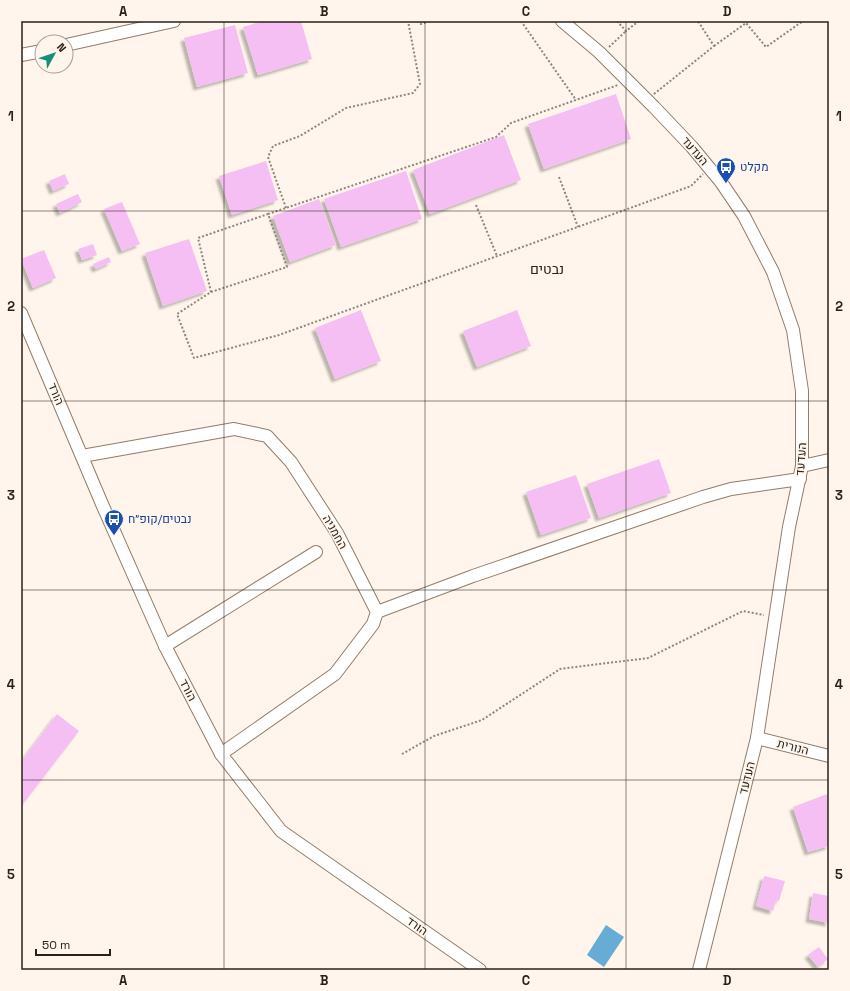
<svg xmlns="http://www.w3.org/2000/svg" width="850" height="991" viewBox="0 0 850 991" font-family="'Space Grotesk',Heebo,sans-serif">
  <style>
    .water { fill: #66acd4 }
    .building { fill: #f6bff3; filter: url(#shadow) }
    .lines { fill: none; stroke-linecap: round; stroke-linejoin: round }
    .minor-casing { stroke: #927c68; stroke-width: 14 }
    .path { stroke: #8e857c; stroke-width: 2; stroke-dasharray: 2 2; stroke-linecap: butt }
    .minor { stroke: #fff; stroke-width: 12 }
    .grid { fill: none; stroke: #2a2119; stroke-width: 1; stroke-opacity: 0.55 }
    .labels { text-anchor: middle; stroke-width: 3; stroke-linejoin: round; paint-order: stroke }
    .street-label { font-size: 12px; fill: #2a2119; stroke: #fff5ec }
    .transit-label { font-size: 12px; fill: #164399; stroke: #fff5ec; text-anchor: start }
    .quarter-label { font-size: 14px; fill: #2a2119; stroke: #fff5ec }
    .neatline { fill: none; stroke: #2a2119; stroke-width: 1.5 }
    .grid-label { font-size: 13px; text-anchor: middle; font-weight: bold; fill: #2a2119 }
  </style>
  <defs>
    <filter id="shadow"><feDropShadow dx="-3.5" dy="3.5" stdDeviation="1" flood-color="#0004"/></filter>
  </defs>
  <rect width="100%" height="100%" fill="#fff5ec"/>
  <polygon class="water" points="606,925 624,937 604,967 587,955"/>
  <g class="building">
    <polygon points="263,21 301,21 312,59 258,75 243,27"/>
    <polygon points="235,25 248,73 197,87 184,38"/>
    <polygon points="616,94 631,139 544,169 528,124"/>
    <polygon points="504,135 521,180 430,214 413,170"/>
    <polygon points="266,161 278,200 232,215 219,176"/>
    <polygon points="406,171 422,219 341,247 324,199"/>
    <polygon points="65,174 69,184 53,191 49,181"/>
    <polygon points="78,194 82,202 60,213 56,204"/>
    <polygon points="319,199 336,245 290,262 273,216"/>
    <polygon points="122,202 140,244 122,251 104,209"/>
    <polygon points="189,239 207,291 163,306 145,253"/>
    <polygon points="93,244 97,255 82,260 78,249"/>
    <polygon points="44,250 56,278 33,288 21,259"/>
    <polygon points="109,257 111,262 96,269 93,264"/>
    <polygon points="361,310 381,361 335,379 315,328"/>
    <polygon points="517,310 531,346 477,367 463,331"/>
    <polygon points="659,459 671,493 599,518 587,484"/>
    <polygon points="576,475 591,518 541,535 526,492"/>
    <polygon points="57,714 79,731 23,804 21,803 21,762"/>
    <polygon points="827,794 829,800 829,846 808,852 793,807"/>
    <polygon points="764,876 785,881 779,901 776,900 773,911 756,906"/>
    <polygon points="813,893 829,896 829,923 809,919"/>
    <polygon points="819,947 828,959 818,967 808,955"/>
  </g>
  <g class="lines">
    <defs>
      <g id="minor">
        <polyline points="562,21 599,52 654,107 692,147 721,182 744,216 773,272 793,330 802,391 802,466 789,527 757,738 699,970"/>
        <polyline points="66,45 174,21"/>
        <polyline points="21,55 42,51"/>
        <polyline points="21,313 102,504 165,646 221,754 281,831 480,970"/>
        <polyline points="82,456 234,429 267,436 291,462 337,533 377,612 373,624 335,674 221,754"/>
        <polyline points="802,466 829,460"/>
        <polyline points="377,612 473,576 703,497 731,489 800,479"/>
        <polyline points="165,646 316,552"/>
        <polyline points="757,738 829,756"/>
      </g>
    </defs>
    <use href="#minor" class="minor-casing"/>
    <g class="path">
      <polyline points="417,21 421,24 429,21"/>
      <polyline points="521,21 576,100"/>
      <polyline points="617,21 626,31 639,21"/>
      <polyline points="714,46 746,23 766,47 803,21"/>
      <polyline points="609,47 626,31"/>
      <polyline points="654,94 714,46 698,21"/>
      <polyline points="559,177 578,227"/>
      <polyline points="476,205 497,256"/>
      <polyline points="286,208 268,157 273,146 300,136 346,108 413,93 420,84 408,21"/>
      <polyline points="268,214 496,137 511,123 618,85"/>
      <polyline points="211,292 287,267 268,214 198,238 211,292 177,314 194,358 279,335 691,186 703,174"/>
      <polyline points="402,754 434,736 482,720 560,669 648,658 743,611 764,615"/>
    </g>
    <use href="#minor" class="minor"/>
  </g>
  <path class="grid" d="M224 21V970M425 21V970M626 21V970M21 211H829M21 401H829M21 590H829M21 780H829"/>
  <defs>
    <symbol id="bus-pin" viewBox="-11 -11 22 30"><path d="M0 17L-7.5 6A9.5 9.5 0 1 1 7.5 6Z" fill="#1a4fb4" stroke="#fff5ec"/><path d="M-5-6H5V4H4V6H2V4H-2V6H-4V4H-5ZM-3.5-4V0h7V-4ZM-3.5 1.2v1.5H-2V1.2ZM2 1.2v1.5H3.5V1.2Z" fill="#fff"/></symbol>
  </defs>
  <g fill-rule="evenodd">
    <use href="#bus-pin" x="715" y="156" width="22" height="30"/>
    <use href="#bus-pin" x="103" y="508" width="22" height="30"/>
  </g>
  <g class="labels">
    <g class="street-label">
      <text transform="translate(695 151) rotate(49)" y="4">העדעד</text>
      <text transform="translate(56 394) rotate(67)" y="4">הורד</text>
      <text transform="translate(801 459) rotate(-86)" y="4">העדעד</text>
      <text transform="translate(335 532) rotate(60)" y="4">החמניה</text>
      <text transform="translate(188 690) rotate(63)" y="4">הורד</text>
      <text transform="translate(793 747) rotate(14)" y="4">הנורית</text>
      <text transform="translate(747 778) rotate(-76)" y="4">העדעד</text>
      <text transform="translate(417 926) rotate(35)" y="4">הורד</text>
    </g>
    <g class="transit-label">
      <text x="740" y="171">מקלט</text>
      <text x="128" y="523">נבטים/קופ״ח</text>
    </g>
    <g class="quarter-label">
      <text x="547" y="274">נבטים</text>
    </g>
  </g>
  <rect width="850" height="991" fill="none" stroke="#fff5ec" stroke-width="44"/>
  <g transform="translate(54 54) rotate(50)"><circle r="19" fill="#fff5ec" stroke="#aaa098"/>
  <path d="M0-3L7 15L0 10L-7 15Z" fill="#129178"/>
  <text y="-6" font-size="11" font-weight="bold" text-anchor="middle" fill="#2a2119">N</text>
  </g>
  <path d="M36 949v6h74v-6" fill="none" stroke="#2a2119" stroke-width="2"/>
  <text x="42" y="949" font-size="12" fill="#2a2119" stroke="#fff5ec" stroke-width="3" paint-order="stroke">50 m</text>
  <rect x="22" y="22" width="806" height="947" class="neatline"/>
  <g class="grid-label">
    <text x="123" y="16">A</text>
    <text x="324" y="16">B</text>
    <text x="526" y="16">C</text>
    <text x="727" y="16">D</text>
    <text x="11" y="121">1</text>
    <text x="839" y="121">1</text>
    <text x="11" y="311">2</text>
    <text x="839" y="311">2</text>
    <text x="11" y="500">3</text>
    <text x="839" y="500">3</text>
    <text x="11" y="689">4</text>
    <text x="839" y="689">4</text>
    <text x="11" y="879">5</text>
    <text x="839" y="879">5</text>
    <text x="123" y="985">A</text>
    <text x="324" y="985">B</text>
    <text x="526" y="985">C</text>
    <text x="727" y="985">D</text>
  </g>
</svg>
